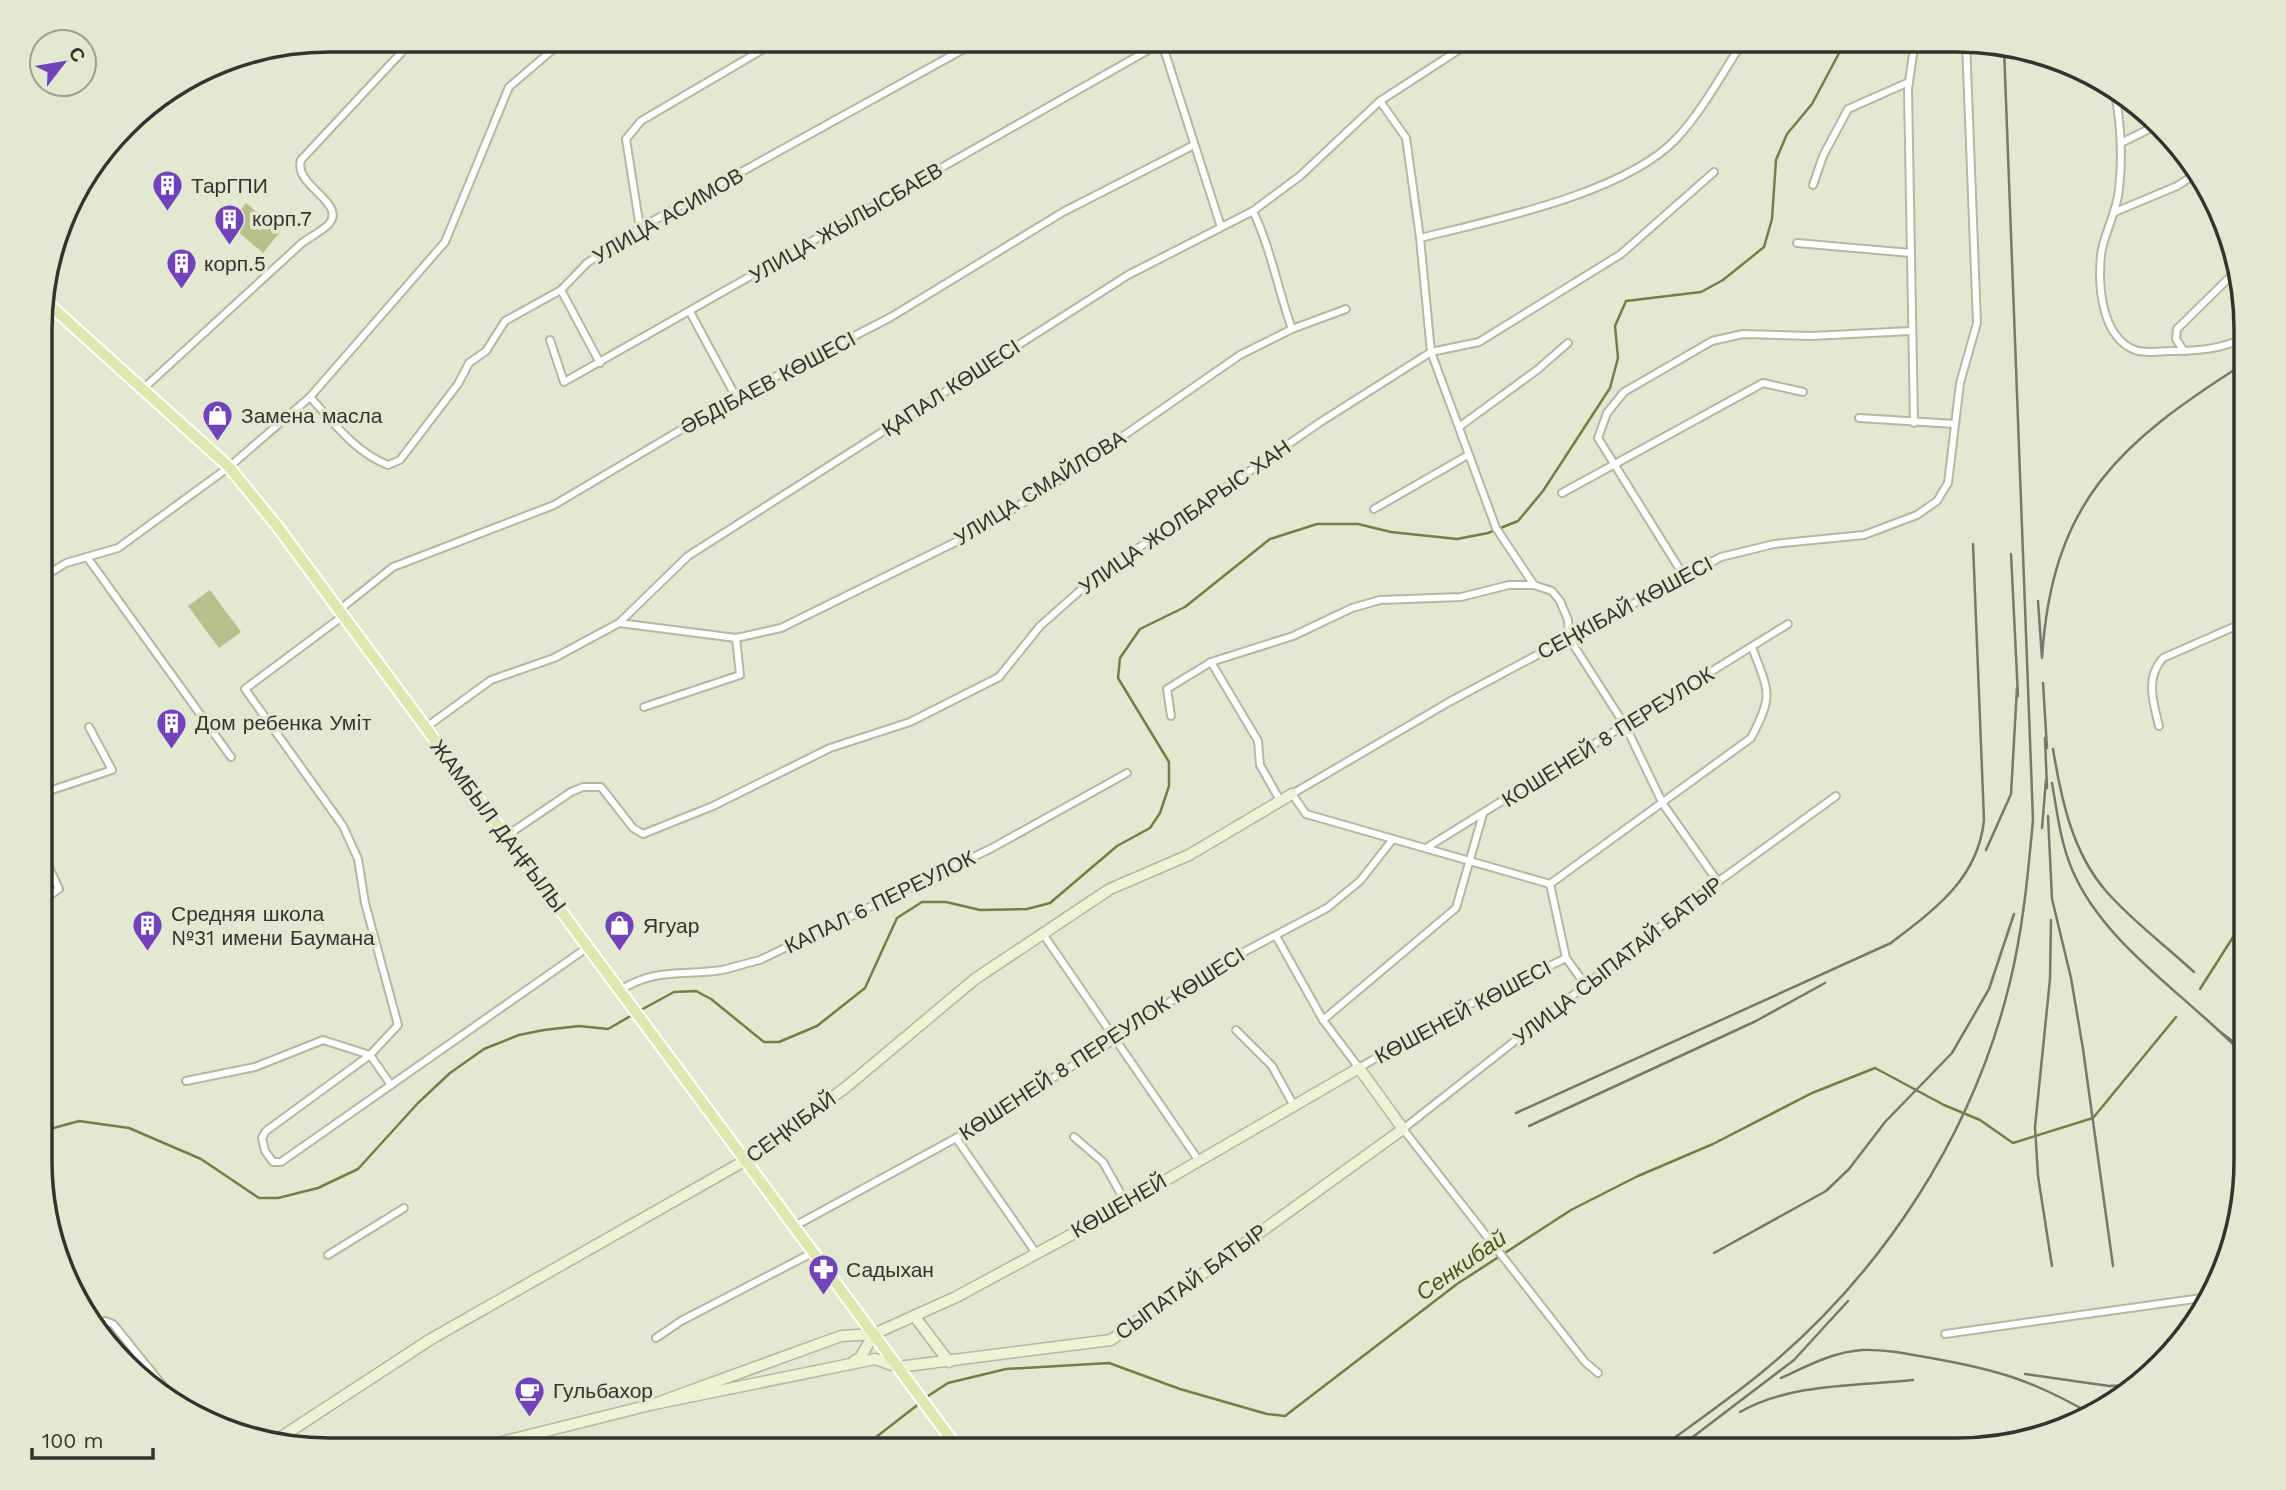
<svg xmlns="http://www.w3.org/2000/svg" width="2286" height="1490" viewBox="0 0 2286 1490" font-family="'Work Sans',sans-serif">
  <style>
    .green { fill: #b5c08d }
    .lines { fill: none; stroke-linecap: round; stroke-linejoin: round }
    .stream { stroke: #757e46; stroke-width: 2.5 }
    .street-casing { stroke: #b3b8a2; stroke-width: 10 }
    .secondary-casing { stroke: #b3b8a2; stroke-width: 13 }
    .primary-casing { stroke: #fff; stroke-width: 14 }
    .street { stroke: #fff; stroke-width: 6 }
    .secondary { stroke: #eef3d6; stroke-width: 10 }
    .primary { stroke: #dde7ae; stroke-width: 10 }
    .rail { stroke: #76796b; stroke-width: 2.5 }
    .labels { text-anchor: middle; stroke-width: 7; stroke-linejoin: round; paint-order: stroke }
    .poi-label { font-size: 21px; fill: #33352c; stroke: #e3e9d1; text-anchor: start }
    .street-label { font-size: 21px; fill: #33352c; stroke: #e3e9d1 }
    .water-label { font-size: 23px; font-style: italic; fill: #4c551c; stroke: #e3e9d1 }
    .rim { fill: none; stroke: #33352c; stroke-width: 3.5 }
  </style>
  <rect width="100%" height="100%" fill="#e3e9d1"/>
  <g class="green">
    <polygon points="246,203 280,232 263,253 229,224"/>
    <polygon points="210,590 241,632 219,648 188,606"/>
  </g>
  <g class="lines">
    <g class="stream">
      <polyline points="2200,989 2235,934"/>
      <polyline points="639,1011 674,992 696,991 711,999 764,1042 779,1042 817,1026 865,988 897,918 922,902 946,902 980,910 1027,909 1050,903 1117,846 1150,828 1160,813 1169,786 1169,762 1118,678 1120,658 1140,629 1185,607 1270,539 1317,524 1358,524 1391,532 1457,539 1488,533 1518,521 1543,491 1610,388 1618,358 1615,326 1626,301 1701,292 1723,280 1764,247 1772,219 1776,160 1787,134 1812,104 1846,40"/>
      <polyline points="43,1131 79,1121 129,1128 201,1159 259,1198 278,1198 318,1188 358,1169 418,1103 450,1073 484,1049 519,1035 544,1030 579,1026 608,1029 634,1014"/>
      <polyline points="925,1398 948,1383 1006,1369 1109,1363 1180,1389 1267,1414 1285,1416 1457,1284 1571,1210 1638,1176 1713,1144 1812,1093 1875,1068 1944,1105 1980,1120 2013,1143 2093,1118 2176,1017"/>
      <polyline points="847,1450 871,1441 920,1403"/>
    </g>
    <defs>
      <g id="street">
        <polyline points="1161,40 1221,227"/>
        <path d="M2114 88C2121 122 2123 154 2119 189 2117 213 2103 235 2101 255 2098 285 2101 337 2135 350 2146 354 2161 351 2172 351 2199 351 2220 349 2245 338"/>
        <polyline points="1380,101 1406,138 1420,238 1431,352 1496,528 1534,585 1552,591 1560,601 1568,620 1569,638 1626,727 1663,804 1718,882"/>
        <polyline points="2123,142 2153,127"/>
        <polyline points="1813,185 1823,156 1848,109 1909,82"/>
        <path d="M1253 211C1271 249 1278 290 1292 329"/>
        <polyline points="2115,212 2177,186 2196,174"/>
        <polyline points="640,228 626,139 641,121 779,40"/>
        <path d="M1420 238C1493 220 1626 193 1677 138 1703 110 1723 72 1744 40"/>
        <polyline points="1797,243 1911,253"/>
        <polyline points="561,290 600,363"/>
        <polyline points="690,312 736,397"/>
        <polyline points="550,340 564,382 1166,40"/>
        <polyline points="2184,351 2176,339 2177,329 2234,273"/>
        <path d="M144 388 302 243C310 237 322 231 329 224 347 202 293 186 301 160L413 40"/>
        <path d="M310 397C334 423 355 452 388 465L400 460 458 384 469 363 486 351 505 321 561 290 587 263 640 228 980 40"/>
        <polyline points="1859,418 1955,424"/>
        <polyline points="1914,423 1908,89 1915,40"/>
        <polyline points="1459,427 1537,370 1568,343"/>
        <polyline points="1562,493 1763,383 1803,392"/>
        <polyline points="1374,509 1468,455"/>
        <polyline points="87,557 231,757"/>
        <polyline points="1684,576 1598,438 1607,413 1624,392 1712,341 1743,334 1811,336 1911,331"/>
        <polyline points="43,577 66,563 118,548 229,467 310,397 445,242 509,87 564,40"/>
        <polyline points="339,610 393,567 554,505 736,397 891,317 1063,212 1194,145"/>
        <polyline points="343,616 245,689 343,826 358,859 365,903 398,1025 370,1055 266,1131 262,1138 265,1151 273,1162 281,1162 588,947"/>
        <polyline points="619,623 736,638 781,628 980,530 1064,477 1240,355 1292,329 1346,309"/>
        <polyline points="1211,662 1258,741 1260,765 1281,802"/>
        <polyline points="644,707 740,675 736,638"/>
        <polyline points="1171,716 1167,689 1211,662 1293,636 1352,608 1380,600 1461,597 1509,585 1534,585"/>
        <path d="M2159 726C2153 702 2145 678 2163 658L2245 622"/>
        <polyline points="425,728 491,680 554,658 619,623 688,556 1128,275 1253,211 1300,176 1380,101 1474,40"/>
        <polyline points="43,793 112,770 89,727"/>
        <polyline points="506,836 571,792 583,787 601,787 633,828 643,834 713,806 830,748 910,722 999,677 1040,626 1092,580 1322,421 1431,352 1479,342 1621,254 1714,172"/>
        <polyline points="1426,848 1788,624"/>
        <polyline points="43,854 59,889 43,900"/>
        <polyline points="1550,884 1306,814 1292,794 1449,702 1721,557 1774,544 1864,535 1917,515 1937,501 1948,483 1960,383 1977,323 1966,42"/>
        <polyline points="1043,934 1199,1161"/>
        <polyline points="1276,936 1323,1020 1359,1068 1456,1011 1566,958"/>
        <path d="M1587 987 1566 958 1550 884 1751 738C1774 694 1769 693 1752 647"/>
        <path d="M620 990C658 967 683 976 722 970 735 967 747 963 760 960L992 848 1127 773"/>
        <polyline points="43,1005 47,1002"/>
        <polyline points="1323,1020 1456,908 1483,814"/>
        <polyline points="1236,1030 1272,1066 1294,1106"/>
        <polyline points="186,1081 255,1067 323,1040 370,1055 391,1085"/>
        <polyline points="1074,1137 1103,1162 1126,1203"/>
        <polyline points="956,1138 1036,1253"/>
        <polyline points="793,1227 956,1138 1114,1040 1242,953 1327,908 1360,881 1393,839"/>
        <polyline points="328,1255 404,1208"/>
        <polyline points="97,1324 105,1321 113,1324 180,1407"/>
        <polyline points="1945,1334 2209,1297"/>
        <polyline points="656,1338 681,1321 812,1253"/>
        <polyline points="1598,1373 1585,1362 1403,1129 1712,886 1836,796"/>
      </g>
      <g id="secondary">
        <polyline points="915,1317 949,1362"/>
        <polyline points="854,1361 860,1358 874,1334"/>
        <polyline points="275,1441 431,1339 746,1160 845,1088 975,979 1110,889 1189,855 1292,794"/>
        <polyline points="470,1450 654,1404 875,1359 898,1367 1111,1340 1403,1129 1359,1068 1080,1230 956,1297 874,1334 841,1336 654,1404"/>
      </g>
      <polyline id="primary" points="43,299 229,467 277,526 959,1450"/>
    </defs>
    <use href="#street" class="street-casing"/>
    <use href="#secondary" class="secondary-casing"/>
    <use href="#primary" class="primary-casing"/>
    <use href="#street" class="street"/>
    <use href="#secondary" class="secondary"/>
    <use href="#primary" class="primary"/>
    <g class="rail">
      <polyline points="2011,554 2018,696"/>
      <path d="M2038 601 2042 658C2052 501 2119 443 2245 363"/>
      <polyline points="2043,683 2047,748"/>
      <polyline points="2045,738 2047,788"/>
      <path d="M2053 749C2061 798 2072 852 2106 891 2131 920 2165 945 2194 972"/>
      <path d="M2052 783C2057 811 2060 840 2071 867 2098 934 2167 982 2218 1030"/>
      <polyline points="2048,816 2052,899 2071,978 2083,1049 2113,1266"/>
      <polyline points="2042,828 2046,780"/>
      <polyline points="1986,850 2011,794 2017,688"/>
      <polyline points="2051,920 2050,979 2035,1127 2038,1176 2052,1266"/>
      <polyline points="2245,1051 2218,1030 2245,1055"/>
      <path d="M1516 1113 1891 943C1935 909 1978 879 1984 820L1973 544"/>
      <polyline points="1529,1126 1756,1021 1825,983"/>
      <polyline points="1714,1253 1826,1191 1849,1169 1885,1122 1952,1053 1989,989 2014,914"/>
      <polyline points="2025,1374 2109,1386 2129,1385"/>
      <path d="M1781 1378C1807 1366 1833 1352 1862 1350 1885 1349 1908 1354 1931 1358 1998 1370 2032 1380 2091 1414"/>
      <path d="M1740 1412C1791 1383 1856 1386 1913 1380"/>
      <path d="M1659 1449C1693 1424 1728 1400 1761 1373 1882 1274 1973 1135 2010 982 2023 929 2028 874 2033 820L2004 48"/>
      <polyline points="1677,1449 1794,1360 1848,1301"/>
    </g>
  </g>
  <defs>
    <symbol id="building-pin" viewBox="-11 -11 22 30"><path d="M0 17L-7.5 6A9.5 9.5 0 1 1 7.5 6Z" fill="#7142ba" stroke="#e3e9d1"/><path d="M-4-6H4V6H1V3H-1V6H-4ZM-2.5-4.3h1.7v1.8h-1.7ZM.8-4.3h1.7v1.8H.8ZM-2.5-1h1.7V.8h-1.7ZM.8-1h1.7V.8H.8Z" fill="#fff"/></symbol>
    <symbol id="shop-pin" viewBox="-11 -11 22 30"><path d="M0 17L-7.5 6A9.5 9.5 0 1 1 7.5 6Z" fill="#7142ba" stroke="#e3e9d1"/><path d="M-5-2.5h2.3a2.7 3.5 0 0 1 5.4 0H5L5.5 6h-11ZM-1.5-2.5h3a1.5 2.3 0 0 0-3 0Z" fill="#fff"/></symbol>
    <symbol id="pharmacy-pin" viewBox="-11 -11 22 30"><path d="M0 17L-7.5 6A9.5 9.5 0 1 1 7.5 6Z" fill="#7142ba" stroke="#e3e9d1"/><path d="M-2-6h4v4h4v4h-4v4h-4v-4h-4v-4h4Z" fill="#fff"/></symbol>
    <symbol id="cafe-pin" viewBox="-11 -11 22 30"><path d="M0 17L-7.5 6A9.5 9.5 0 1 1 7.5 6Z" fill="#7142ba" stroke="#e3e9d1"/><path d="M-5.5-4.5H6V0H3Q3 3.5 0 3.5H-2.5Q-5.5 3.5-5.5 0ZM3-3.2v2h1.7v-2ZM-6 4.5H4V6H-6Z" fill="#fff"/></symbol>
  </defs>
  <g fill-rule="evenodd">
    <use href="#building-pin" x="150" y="168" width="35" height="47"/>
    <use href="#building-pin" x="212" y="202" width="35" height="47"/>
    <use href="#building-pin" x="164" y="246" width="35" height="47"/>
    <use href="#shop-pin" x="200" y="398" width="35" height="47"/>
    <use href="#building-pin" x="154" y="706" width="35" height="47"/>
    <use href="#building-pin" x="130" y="908" width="35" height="47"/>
    <use href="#shop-pin" x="602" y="908" width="35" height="47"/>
    <use href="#pharmacy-pin" x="806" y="1252" width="35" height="47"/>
    <use href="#cafe-pin" x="512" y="1374" width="35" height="47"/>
  </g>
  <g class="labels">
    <g class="poi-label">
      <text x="191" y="193">ТарГПИ</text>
      <text x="252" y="226">корп.7</text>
      <text x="204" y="271">корп.5</text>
      <text x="241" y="423">Замена масла</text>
      <text x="195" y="730">Дом ребенка Умiт</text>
      <text x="171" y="921">Средняя школа<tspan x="171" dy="24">№31 имени Баумана</tspan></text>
      <text x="643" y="933">Ягуар</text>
      <text x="846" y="1277">Садыхан</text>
      <text x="553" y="1398">Гульбахор</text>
    </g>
    <g class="street-label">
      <text transform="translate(668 216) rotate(-30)" y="7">УЛИЦА АСИМОВ</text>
      <text transform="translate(846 223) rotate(-30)" y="7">УЛИЦА ЖЫЛЫСБАЕВ</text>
      <text transform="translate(768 383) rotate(-28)" y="7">ӘБДІБАЕВ КӨШЕСІ</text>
      <text transform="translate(951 388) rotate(-33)" y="7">ҚАПАЛ КӨШЕСІ</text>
      <text transform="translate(1040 488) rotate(-32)" y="7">УЛИЦА СМАЙЛОВА</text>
      <text transform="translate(1185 517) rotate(-35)" y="7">УЛИЦА ЖОЛБАРЫС ХАН</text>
      <text transform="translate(1625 608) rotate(-28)" y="7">СЕҢКІБАЙ КӨШЕСІ</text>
      <text transform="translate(1608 737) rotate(-32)" y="7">КОШЕНЕЙ 8 ПЕРЕУЛОК</text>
      <text transform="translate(498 826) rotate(53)" y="7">ЖАМБЫЛ ДАҢҒЫЛЫ</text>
      <text transform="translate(880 902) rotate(-26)" y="7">КАПАЛ 6 ПЕРЕУЛОК</text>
      <text transform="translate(1618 961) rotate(-38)" y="7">УЛИЦА СЫПАТАЙ БАТЫР</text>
      <text transform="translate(1463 1012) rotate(-28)" y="7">КӨШЕНЕЙ КӨШЕСІ</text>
      <text transform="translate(1102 1044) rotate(-33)" y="7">КӨШЕНЕЙ 8 ПЕРЕУЛОК КӨШЕСІ</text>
      <text transform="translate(791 1127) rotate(-36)" y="7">СЕҢКІБАЙ</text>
      <text transform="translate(1119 1206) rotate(-30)" y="7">КӨШЕНЕЙ</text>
      <text transform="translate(1191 1282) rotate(-36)" y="7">СЫПАТАЙ БАТЫР</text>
    </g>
    <g class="water-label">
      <text transform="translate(1461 1265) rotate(-35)" y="8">Сенкибай</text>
    </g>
  </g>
  <path d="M0 0H2286V1490H0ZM329 52H1957A277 277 0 0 1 2234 329V1161A277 277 0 0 1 1957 1438H329A277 277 0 0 1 52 1161V329A277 277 0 0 1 329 52Z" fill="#e3e9d1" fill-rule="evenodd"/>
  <path class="rim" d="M329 52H1957A277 277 0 0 1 2234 329V1161A277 277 0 0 1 1957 1438H329A277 277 0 0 1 52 1161V329A277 277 0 0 1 329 52Z"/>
  <g transform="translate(63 63) rotate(59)"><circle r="33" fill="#e3e9d1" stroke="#9da18f" stroke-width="2"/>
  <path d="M0-5L12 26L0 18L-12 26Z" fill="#7142ba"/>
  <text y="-10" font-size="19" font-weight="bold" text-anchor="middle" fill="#33352c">С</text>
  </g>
  <path d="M32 1448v10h121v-10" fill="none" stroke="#33352c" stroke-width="3.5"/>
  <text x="42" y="1448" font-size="21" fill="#33352c" stroke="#e3e9d1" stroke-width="5" paint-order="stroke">100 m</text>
</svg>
